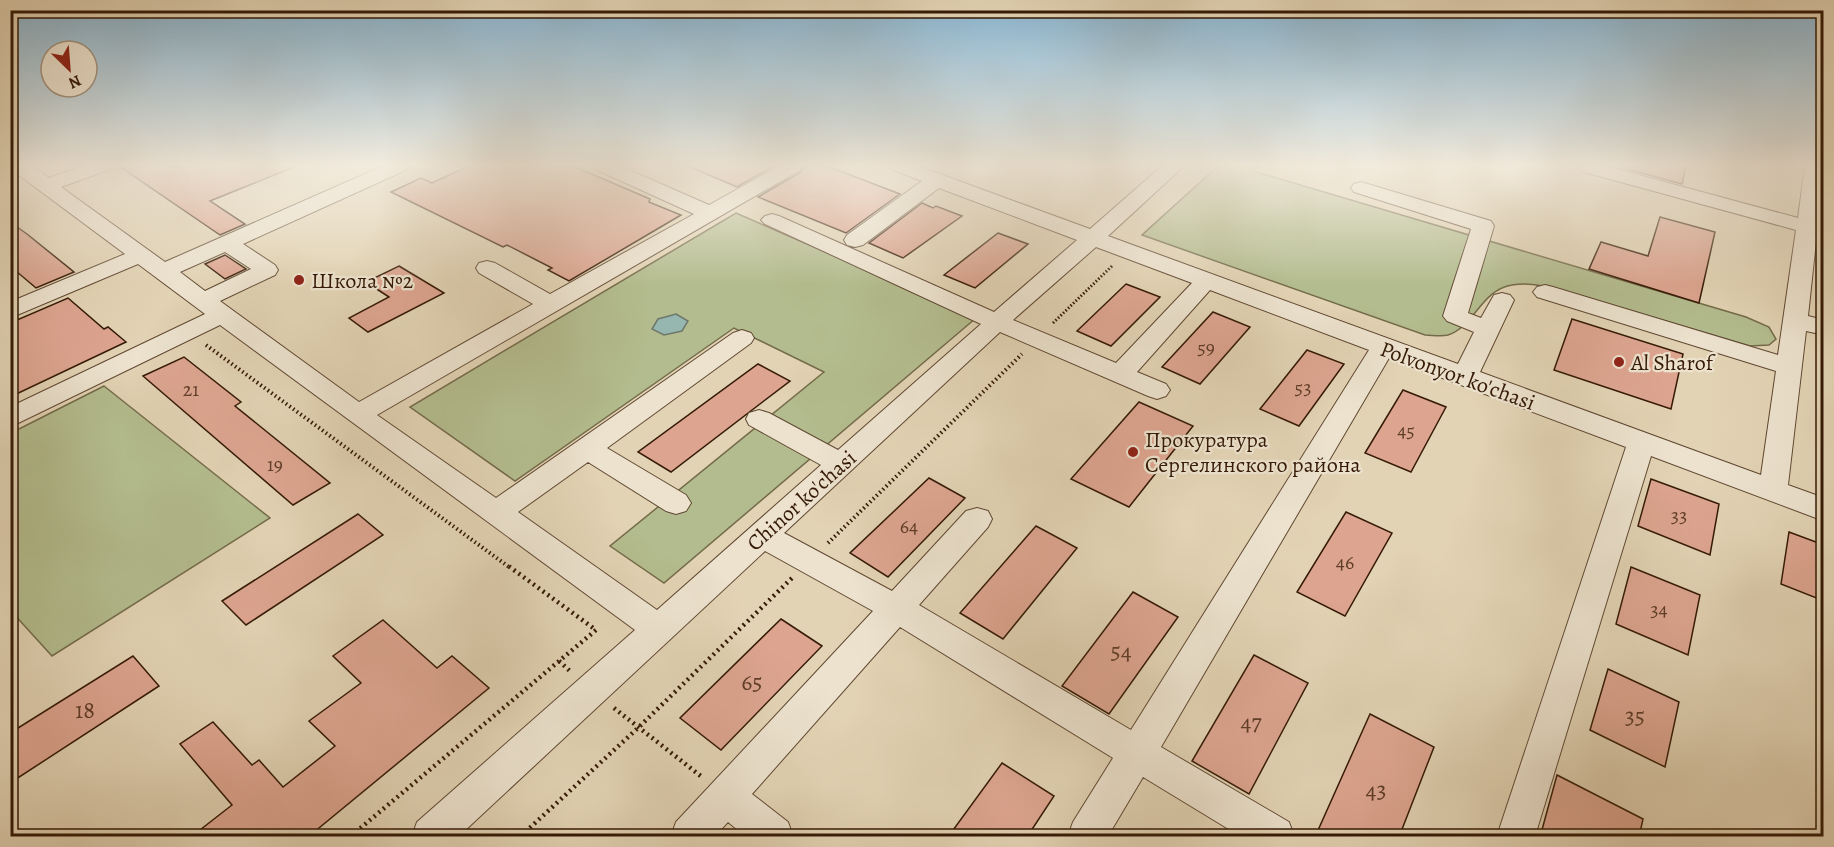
<svg xmlns="http://www.w3.org/2000/svg" width="1834" height="847" viewBox="0 0 1834 847" font-family="Alegreya,serif">
  <style>
    .green { fill: #b3bc8e; stroke: #746b4a; stroke-width: 1.5 }
    .water { fill: #95b7b0; stroke: #6f786c; stroke-width: 1.5 }
    .building { fill: #dda590; stroke: #351a06; stroke-width: 1.5 }
    .lines { fill: none; stroke-linecap: round; stroke-linejoin: round }
    .minor-casing { stroke: #604832; stroke-width: 2 }
    .path-far2 { stroke: #351a06; stroke-width: 3; stroke-dasharray: 1.5 2; stroke-linecap: butt }
    .path-far1 { stroke: #351a06; stroke-width: 4; stroke-dasharray: 1.5 3; stroke-linecap: butt }
    .path { stroke: #351a06; stroke-width: 4.5; stroke-dasharray: 2 4; stroke-linecap: butt }
    .minor { fill: #ece2ce; fill-rule: evenodd }
    .poi-dot { fill: #8f2418; stroke: #ece2ce; stroke-width: 2 }
    .labels { text-anchor: middle; stroke-width: 4.5; stroke-linejoin: round; paint-order: stroke }
    .number-label { font-size: 20px; fill: #5f3d28 }
    .poi-label { font-size: 22px; fill: #351a06; stroke: #ece2ce; text-anchor: start }
    .street-label { font-size: 22px; fill: #351a06; stroke: #ece2ce }
    .near-number-label { font-size: 24px; fill: #5f3d28 }
  </style>
  <rect width="100%" height="100%" fill="#e2d3b4"/>
  <filter id="stains"><feTurbulence type="fractalNoise" baseFrequency=".00333" numOctaves="4"/><feColorMatrix values="0 0 0 0 .2 0 0 0 0 .09 0 0 0 0 .02 0 0 0 .5 -.17"/></filter>
  <radialGradient id="worn" r=".72"><stop offset=".6" stop-color="#630" stop-opacity="0"/><stop offset="1" stop-color="#630" stop-opacity=".3"/></radialGradient>
  <g class="green">
    <path d="M1218 166H1258L1253 171 1746 317 1769 327 1776 339 1769 345 1750 346 1558 289C1543 286 1528 282 1512 285 1481 290 1475 326 1448 335 1441 337 1432 335 1425 335L1142 235Z"/>
    <polygon points="736,213 976,318 664,583 610,546 824,372 734,328 515,481 410,407"/>
    <polygon points="104,386 270,518 52,656 11,611 11,433"/>
  </g>
  <polygon class="water" points="676,314 688,321 682,331 664,335 652,329 658,319"/>
  <g class="building">
    <polygon points="119,166 294,166 294,167 210,201 245,224 220,235"/>
    <polygon points="469,166 573,166 650,199 649,202 681,215 569,281 548,270 552,268 507,245 503,247 391,192 421,178 432,183"/>
    <polygon points="688,166 774,166 737,187"/>
    <polygon points="805,166 827,166 900,194 846,233 758,197 801,172"/>
    <polygon points="1627,166 1686,166 1682,184 1627,169"/>
    <polygon points="922,203 933,208 936,206 962,216 903,258 869,243"/>
    <polygon points="1660,217 1715,232 1699,303 1589,269 1601,242 1648,256"/>
    <polygon points="10,222 27,234 74,272 36,288 10,266"/>
    <polygon points="998,233 1028,244 975,288 944,275"/>
    <polygon points="225,255 246,269 225,279 205,264"/>
    <polygon points="399,266 444,293 368,332 349,318 389,297 366,282"/>
    <polygon points="1126,284 1160,297 1111,346 1077,331"/>
    <polygon points="68,298 104,329 108,327 126,342 10,397 10,323"/>
    <polygon points="1213,312 1250,327 1200,384 1162,367"/>
    <polygon points="1572,319 1683,354 1671,409 1554,370"/>
    <polygon points="1307,350 1344,364 1299,426 1260,409"/>
    <polygon points="184,357 241,402 235,406 330,483 293,505 143,376"/>
    <polygon points="758,364 790,381 671,472 638,452"/>
    <polygon points="1403,390 1446,407 1411,472 1365,453"/>
    <polygon points="1139,402 1193,426 1129,507 1071,479"/>
    <polygon points="929,478 965,498 888,577 850,553"/>
    <polygon points="1651,479 1719,504 1710,555 1638,526"/>
    <polygon points="1346,512 1392,533 1345,616 1297,592"/>
    <polygon points="358,514 383,535 246,625 222,601"/>
    <polygon points="1036,526 1077,548 1003,639 960,613"/>
    <polygon points="1789,532 1824,545 1824,601 1781,584"/>
    <polygon points="1631,567 1700,595 1688,655 1616,624"/>
    <polygon points="1133,592 1178,617 1109,714 1062,686"/>
    <polygon points="781,619 822,646 721,750 680,718"/>
    <polygon points="383,620 437,668 452,656 489,688 308,837 191,837 232,805 180,744 213,722 252,765 259,760 283,787 335,746 309,721 361,683 333,656"/>
    <polygon points="1254,655 1308,683 1249,794 1192,761"/>
    <polygon points="133,656 159,686 10,783 10,733"/>
    <polygon points="1608,669 1679,702 1665,767 1590,730"/>
    <polygon points="1370,714 1434,747 1399,837 1315,837"/>
    <polygon points="1002,763 1054,796 1027,837 948,837"/>
    <polygon points="1557,775 1643,819 1639,837 1540,837"/>
  </g>
  <g class="lines">
    <defs>
      <path id="minor" d="M10 166H32L49 178 83 166H111L108 170 61 187 165 262 383 166H409L406 170 243 244 275 265 278 270 275 275 220 301 359 402 533 304 479 273 476 268 479 263 487 261 495 263 550 294 694 214 597 170 594 166H620L709 205 779 166H803L800 170 377 415 496 498 733 333 742 330 751 333 754 338 751 343 607 448 686 495 691 503 686 511 676 514 666 511 588 462 518 512 657 610 821 465 749 425 746 419 749 413 759 410 769 413 838 450 981 324 765 224 761 220 765 216 772 214 779 216 994 312 1077 240 939 188 863 245 855 247 847 245 844 240 847 235 922 181 893 170 890 166H918L1090 229 1162 166H1184L1108 236 1458 364 1474 332 1447 321 1443 316 1471 229 1354 192 1351 188 1354 184 1361 182 1491 221 1494 226 1468 313 1481 318 1494 295 1502 293 1510 295 1514 300 1480 372 1761 475 1776 371 1537 297 1533 292 1537 287 1545 285 1553 287 1778 355 1796 230 1584 172 1581 168 1583 166H1606L1798 218 1805 166H1824L1808 316 1824 320V335L1806 331 1788 485 1824 498V521L1651 456 1535 836H1497L1626 447 1389 358 1161 747 1289 822 1294 836H1240L1143 777 1108 836H1068L1073 822 1113 758 900 627 752 794 788 822 793 836H745L728 822 715 836H671L676 822 873 611 765 551 459 836H412L417 822 635 630 220 325 10 427V407L205 314 138 264 10 318V302L125 254 12 170ZM1096 247 1192 283 1116 363 1013 320ZM225 252 251 269 205 291 180 272ZM1210 290 1369 350 1131 730 919 605 988 527 992 519 988 511 977 508 966 511 892 591 784 533 1000 332 1148 396 1157 399 1166 396 1170 390 1166 384 1137 372Z"/>
    </defs>
    <use href="#minor" class="minor-casing"/>
    <polyline class="path-far2" points="1053,323 1112,266"/>
    <g class="path-far1">
      <polyline points="206,345 509,567"/>
      <polyline points="828,543 1022,354"/>
    </g>
    <g class="path">
      <polyline points="559,661 571,672"/>
      <polyline points="614,708 702,777"/>
      <polyline points="351,836 596,630 507,565"/>
      <polyline points="521,836 639,727 792,578"/>
    </g>
    <use href="#minor" class="minor"/>
  </g>
  <linearGradient id="sky" x2="0" y2="1"><stop stop-color="#87b5d2"/><stop offset="0.58" stop-color="#f2ebdd"/><stop offset="1" stop-color="#f2ebdd" stop-opacity="0"/></linearGradient>
  <rect width="1834" height="285" fill="url(#sky)"/>
  <g class="poi-dot">
    <circle cx="299" cy="280" r="6"/>
    <circle cx="1619" cy="362" r="6"/>
    <circle cx="1133" cy="452" r="6"/>
  </g>
  <g class="labels">
    <g class="number-label">
      <text x="1206" y="354">59</text>
      <text x="1303" y="394">53</text>
      <text x="191" y="396">21</text>
      <text x="1406" y="437">45</text>
      <text x="275" y="471">19</text>
      <text x="1679" y="522">33</text>
      <text x="909" y="533">64</text>
      <text x="1345" y="569">46</text>
      <text x="1659" y="616">34</text>
    </g>
    <g class="poi-label">
      <text x="311" y="288">Школа №2</text>
      <text x="1631" y="370">Al Sharof</text>
      <text x="1145" y="447">Прокуратура<tspan x="1145" dy="25">Сергелинского района</tspan></text>
    </g>
    <g class="street-label">
      <text transform="translate(1458 375) rotate(20)" y="8">Polvonyor ko'chasi</text>
      <text transform="translate(801 500) rotate(-42)" y="8">Chinor ko'chasi</text>
    </g>
    <g class="near-number-label">
      <text x="1121" y="659">54</text>
      <text x="752" y="690">65</text>
      <text x="85" y="718">18</text>
      <text x="1635" y="724">35</text>
      <text x="1251" y="730">47</text>
      <text x="1376" y="798">43</text>
    </g>
  </g>
  <rect width="1834" height="847" fill="none" stroke="#e2d3b4" stroke-width="36"/>
  <rect x="12" y="12" width="1810" height="823" fill="none" stroke="#351a06" stroke-width="3"/>
  <rect x="18" y="18" width="1798" height="811" fill="none" stroke="#351a06" stroke-width="1.5"/>
  <g transform="translate(69 69) rotate(155)"><circle r="28" fill="#ece2ce" stroke="#a3927e" stroke-width="1.5"/>
  <path d="M0-4.5L10 22L0 15L-10 22Z" fill="#8f2418"/>
  <text y="-9" font-size="16" font-weight="bold" text-anchor="middle" fill="#351a06">N</text>
  </g>
  <rect width="100%" height="100%" filter="url(#stains)"/>
  <rect width="100%" height="100%" fill="url(#worn)"/>
</svg>
